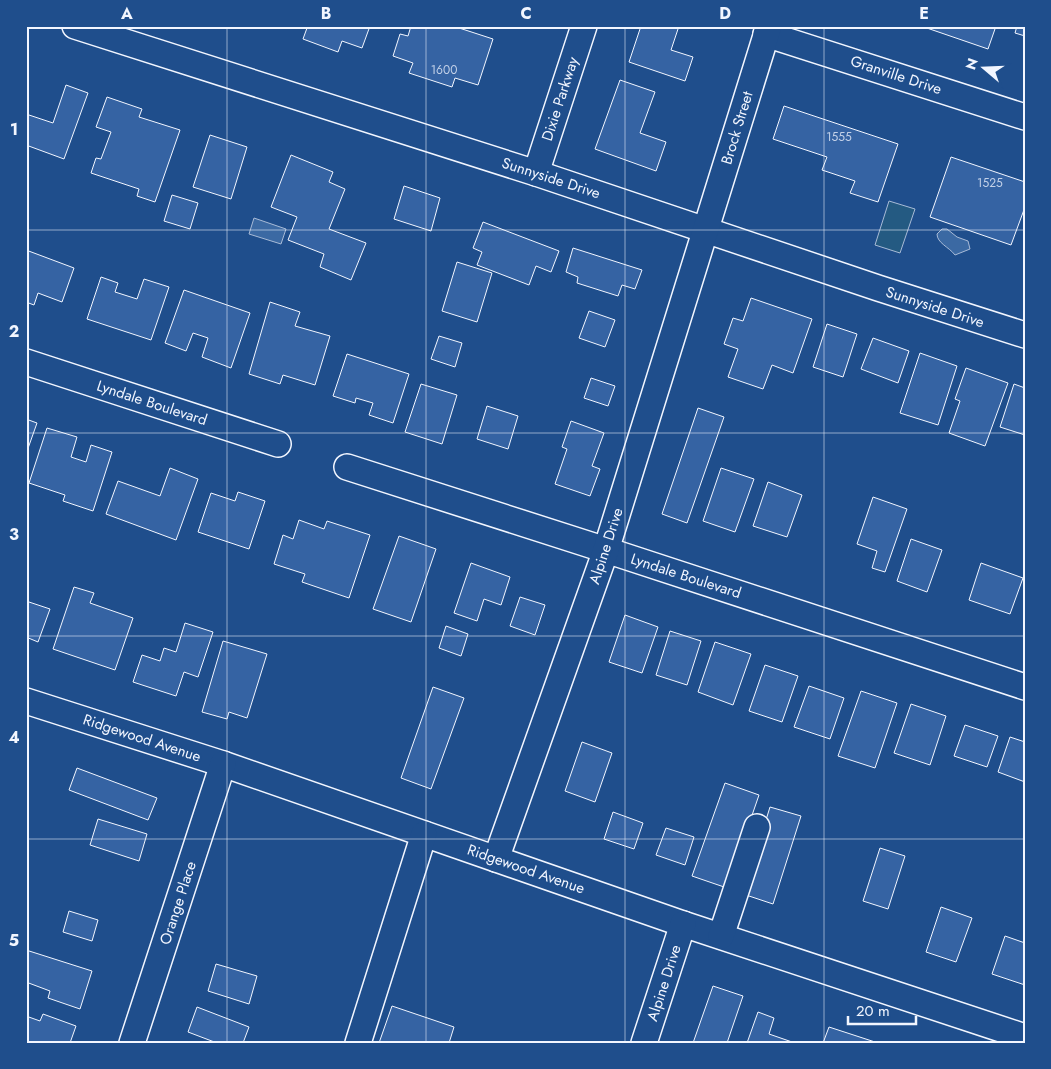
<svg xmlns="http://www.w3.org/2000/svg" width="1051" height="1069" viewBox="0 0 1051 1069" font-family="Jost,sans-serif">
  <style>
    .green { fill: #245a82; stroke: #a8bbd7 }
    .water { fill: #3b69a3; stroke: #a8bbd7 }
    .building { fill: #3563a3; stroke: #f2f6ff }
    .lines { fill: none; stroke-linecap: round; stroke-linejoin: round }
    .minor-casing { stroke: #f2f6ff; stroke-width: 28 }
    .minor { stroke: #1f4e8c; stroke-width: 25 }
    .grid { fill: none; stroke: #f2f6ff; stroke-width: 1; stroke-opacity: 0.55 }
    .labels { text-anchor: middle; stroke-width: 4; stroke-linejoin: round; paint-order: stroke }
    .number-label { font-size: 12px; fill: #c3d1e8 }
    .street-label { font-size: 15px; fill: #f2f6ff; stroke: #1f4e8c }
    .neatline { fill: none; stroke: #f2f6ff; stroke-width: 2 }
    .grid-label { font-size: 16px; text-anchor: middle; font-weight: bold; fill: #f2f6ff }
  </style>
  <rect width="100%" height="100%" fill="#1f4e8c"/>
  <polygon class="green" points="889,201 915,209 900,253 875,245"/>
  <g class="water">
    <polygon points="254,218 286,229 281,244 249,234"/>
    <path d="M942 229H947L957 237 968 241 970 249 955 255C949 247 937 243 937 234Z"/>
  </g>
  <g class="building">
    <polygon points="301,26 370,26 362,48 342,41 338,52 303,39 307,28"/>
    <polygon points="411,26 453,26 493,39 478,85 455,78 452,87 409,73 413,63 393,56 400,34 408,36"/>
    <polygon points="641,26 679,26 671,50 693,57 685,81 629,62"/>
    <polygon points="921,26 996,26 988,49"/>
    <polygon points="1017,26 1025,26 1025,36 1015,33"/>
    <polygon points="620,80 655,92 640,133 666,142 656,171 595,149"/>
    <polygon points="66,85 88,93 64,159 26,145 26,114 53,123"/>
    <polygon points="107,97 142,109 139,117 180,130 155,202 137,196 139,189 91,173 96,158 101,159 111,132 96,127"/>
    <polygon points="784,106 898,144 878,202 850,193 855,181 822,170 827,157 773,139"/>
    <polygon points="210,135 247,147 231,199 193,187"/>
    <polygon points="291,155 333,172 329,182 345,189 329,229 366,243 351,280 320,267 324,254 288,240 297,217 271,207"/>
    <polygon points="951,157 1025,182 1025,207 1011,245 930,217"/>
    <polygon points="404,186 440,198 431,231 394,219"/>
    <polygon points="172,195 198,203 190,229 164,221"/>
    <polygon points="483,222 559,251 551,272 536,266 529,285 477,265 482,252 473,248"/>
    <polygon points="573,248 642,270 635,289 622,285 618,296 577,283 578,277 566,272"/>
    <polygon points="26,250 74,268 62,302 38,293 34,305 26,302"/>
    <polygon points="457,262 492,273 477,322 442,311"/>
    <polygon points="101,277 118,283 115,292 137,299 144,279 169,287 151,340 87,319"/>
    <polygon points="184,290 250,313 231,368 202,357 208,338 193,333 186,351 165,343"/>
    <polygon points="751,298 812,319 793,373 772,365 763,389 728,377 738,349 724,344 733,318 743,321"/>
    <polygon points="270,302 300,312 295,326 330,336 315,385 283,375 280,384 249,374"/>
    <polygon points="589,311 615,320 605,347 579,338"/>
    <polygon points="827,324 857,334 843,377 813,367"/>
    <polygon points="439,336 462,343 455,367 431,359"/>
    <polygon points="873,338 909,351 898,383 861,369"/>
    <polygon points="920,353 957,366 938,425 900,413"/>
    <polygon points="347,354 409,374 393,423 369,415 373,403 356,398 355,403 333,396"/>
    <polygon points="966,368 1008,383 985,446 949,433 960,401 955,399"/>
    <polygon points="591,378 615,386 608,406 584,398"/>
    <polygon points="421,384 457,395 442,444 405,432"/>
    <polygon points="1014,384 1025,388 1025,435 1000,427"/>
    <polygon points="487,406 518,416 508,449 477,439"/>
    <polygon points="698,408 724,417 687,523 662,514"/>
    <polygon points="26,419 37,423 26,454"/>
    <polygon points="571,421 604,433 592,466 600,469 590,496 555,484 567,449 562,447"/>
    <polygon points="47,428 77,437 71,457 86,462 91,445 112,452 93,511 63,501 65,495 29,483"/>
    <polygon points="170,468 198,479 176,540 106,514 118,481 160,496"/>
    <polygon points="721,468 754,479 735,532 703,521"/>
    <polygon points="768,482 802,495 787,537 753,526"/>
    <polygon points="238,492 265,501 249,549 198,532 211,493 235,501"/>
    <polygon points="873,497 907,509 885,572 872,568 877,551 857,544"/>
    <polygon points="299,520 324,529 327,521 370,535 349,598 302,582 305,574 274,564 283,535 293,539"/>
    <polygon points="399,536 436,549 411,622 373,609"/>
    <polygon points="911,539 942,550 927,592 897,581"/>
    <polygon points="471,563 510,577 501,605 484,599 477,621 454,613"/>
    <polygon points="981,563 1023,578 1010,614 969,600"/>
    <polygon points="74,587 94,593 90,603 133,618 115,670 53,649"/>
    <polygon points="520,597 545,605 535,635 510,626"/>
    <polygon points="26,601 50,609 38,642 26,637"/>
    <polygon points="625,615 658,627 642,673 609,662"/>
    <polygon points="185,623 213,632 198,677 184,672 176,696 133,682 142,655 160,661 164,648 176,652"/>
    <polygon points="446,626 468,634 461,656 439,648"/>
    <polygon points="670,631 701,641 687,685 656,675"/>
    <polygon points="223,641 267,654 247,718 229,712 227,719 202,712"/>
    <polygon points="715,642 751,654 733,705 698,692"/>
    <polygon points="765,665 798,676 782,722 749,711"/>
    <polygon points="809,686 844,698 830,739 794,727"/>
    <polygon points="433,687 464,698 431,789 401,778"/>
    <polygon points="861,691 897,703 875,768 838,756"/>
    <polygon points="911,704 946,716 930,765 894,753"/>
    <polygon points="965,725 998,736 987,767 954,756"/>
    <polygon points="1010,737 1025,742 1025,782 998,772"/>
    <polygon points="582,742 612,753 595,802 565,791"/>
    <polygon points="77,768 157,798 148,820 69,790"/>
    <polygon points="725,783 759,795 727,888 692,876"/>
    <polygon points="770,807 801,816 773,904 743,894"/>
    <polygon points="613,812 643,823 634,849 604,839"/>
    <polygon points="98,819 147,834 139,861 90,845"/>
    <polygon points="666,828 694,837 685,865 656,855"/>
    <polygon points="880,848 905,856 888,909 863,901"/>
    <polygon points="941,907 972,918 956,962 926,952"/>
    <polygon points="69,911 98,920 92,941 63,932"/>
    <polygon points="1005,936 1025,943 1025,985 992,974"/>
    <polygon points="26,950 92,971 80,1009 48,998 50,991 26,982"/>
    <polygon points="216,964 257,976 249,1004 208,991"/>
    <polygon points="713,986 743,996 727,1043 693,1043"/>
    <polygon points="392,1006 454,1027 449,1043 379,1043"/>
    <polygon points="197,1007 249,1027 243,1043 217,1043 188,1032"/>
    <polygon points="758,1012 774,1018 769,1034 795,1043 747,1043"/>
    <polygon points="43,1014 76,1026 70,1043 26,1043 26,1016 40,1021"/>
    <polygon points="829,1027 875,1042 875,1043 823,1043"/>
  </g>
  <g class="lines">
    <defs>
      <g id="minor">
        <polyline points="75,26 536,173 878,288 1025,335"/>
        <polyline points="766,34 1025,117"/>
        <polyline points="536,173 584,26"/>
        <polyline points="26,362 278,444"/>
        <polyline points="347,467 606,550 1025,687"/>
        <polyline points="26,701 223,764 683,924 1025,1037"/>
        <polyline points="496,859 606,550 769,26"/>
        <polyline points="721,936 757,827"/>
        <polyline points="132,1043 223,764"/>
        <polyline points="358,1043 424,834"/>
        <polyline points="644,1043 683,924"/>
      </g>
    </defs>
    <use href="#minor" class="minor-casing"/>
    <use href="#minor" class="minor"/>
  </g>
  <path class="grid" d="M227 26V1043M426 26V1043M625 26V1043M824 26V1043M26 230H1025M26 433H1025M26 636H1025M26 839H1025"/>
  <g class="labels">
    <g class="number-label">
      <text x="444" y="74">1600</text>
      <text x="839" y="141">1555</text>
      <text x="990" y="187">1525</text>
    </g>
    <g class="street-label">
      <text transform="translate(896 75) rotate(18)" y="5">Granville Drive</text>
      <text transform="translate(560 99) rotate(-72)" y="5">Dixie Parkway</text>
      <text transform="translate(737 128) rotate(-73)" y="5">Brock Street</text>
      <text transform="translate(551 178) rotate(18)" y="5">Sunnyside Drive</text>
      <text transform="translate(935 307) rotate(18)" y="5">Sunnyside Drive</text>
      <text transform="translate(152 403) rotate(18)" y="5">Lyndale Boulevard</text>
      <text transform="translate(606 546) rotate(-72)" y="5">Alpine Drive</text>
      <text transform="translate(686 576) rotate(18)" y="5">Lyndale Boulevard</text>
      <text transform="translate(142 738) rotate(18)" y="5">Ridgewood Avenue</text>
      <text transform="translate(526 869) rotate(19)" y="5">Ridgewood Avenue</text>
      <text transform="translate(178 903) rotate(-72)" y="5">Orange Place</text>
      <text transform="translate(664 983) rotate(-72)" y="5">Alpine Drive</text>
    </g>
  </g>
  <rect width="1051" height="1069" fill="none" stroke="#1f4e8c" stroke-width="55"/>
  <g transform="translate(984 68) rotate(289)" stroke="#1f4e8c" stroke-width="4" paint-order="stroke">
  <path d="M0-4L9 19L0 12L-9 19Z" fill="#f2f6ff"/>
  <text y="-8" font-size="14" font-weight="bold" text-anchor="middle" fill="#f2f6ff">N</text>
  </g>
  <path d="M848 1016v8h68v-8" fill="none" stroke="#f2f6ff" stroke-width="2.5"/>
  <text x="856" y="1016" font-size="15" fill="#f2f6ff" stroke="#1f4e8c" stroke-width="4" paint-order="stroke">20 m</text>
  <rect x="28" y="28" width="996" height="1014" class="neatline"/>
  <g class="grid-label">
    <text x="127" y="19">A</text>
    <text x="326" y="19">B</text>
    <text x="526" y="19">C</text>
    <text x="725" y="19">D</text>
    <text x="924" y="19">E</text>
    <text x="14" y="135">1</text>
    <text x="14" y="337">2</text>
    <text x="14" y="540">3</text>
    <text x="14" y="743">4</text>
    <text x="14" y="946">5</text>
  </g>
</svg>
